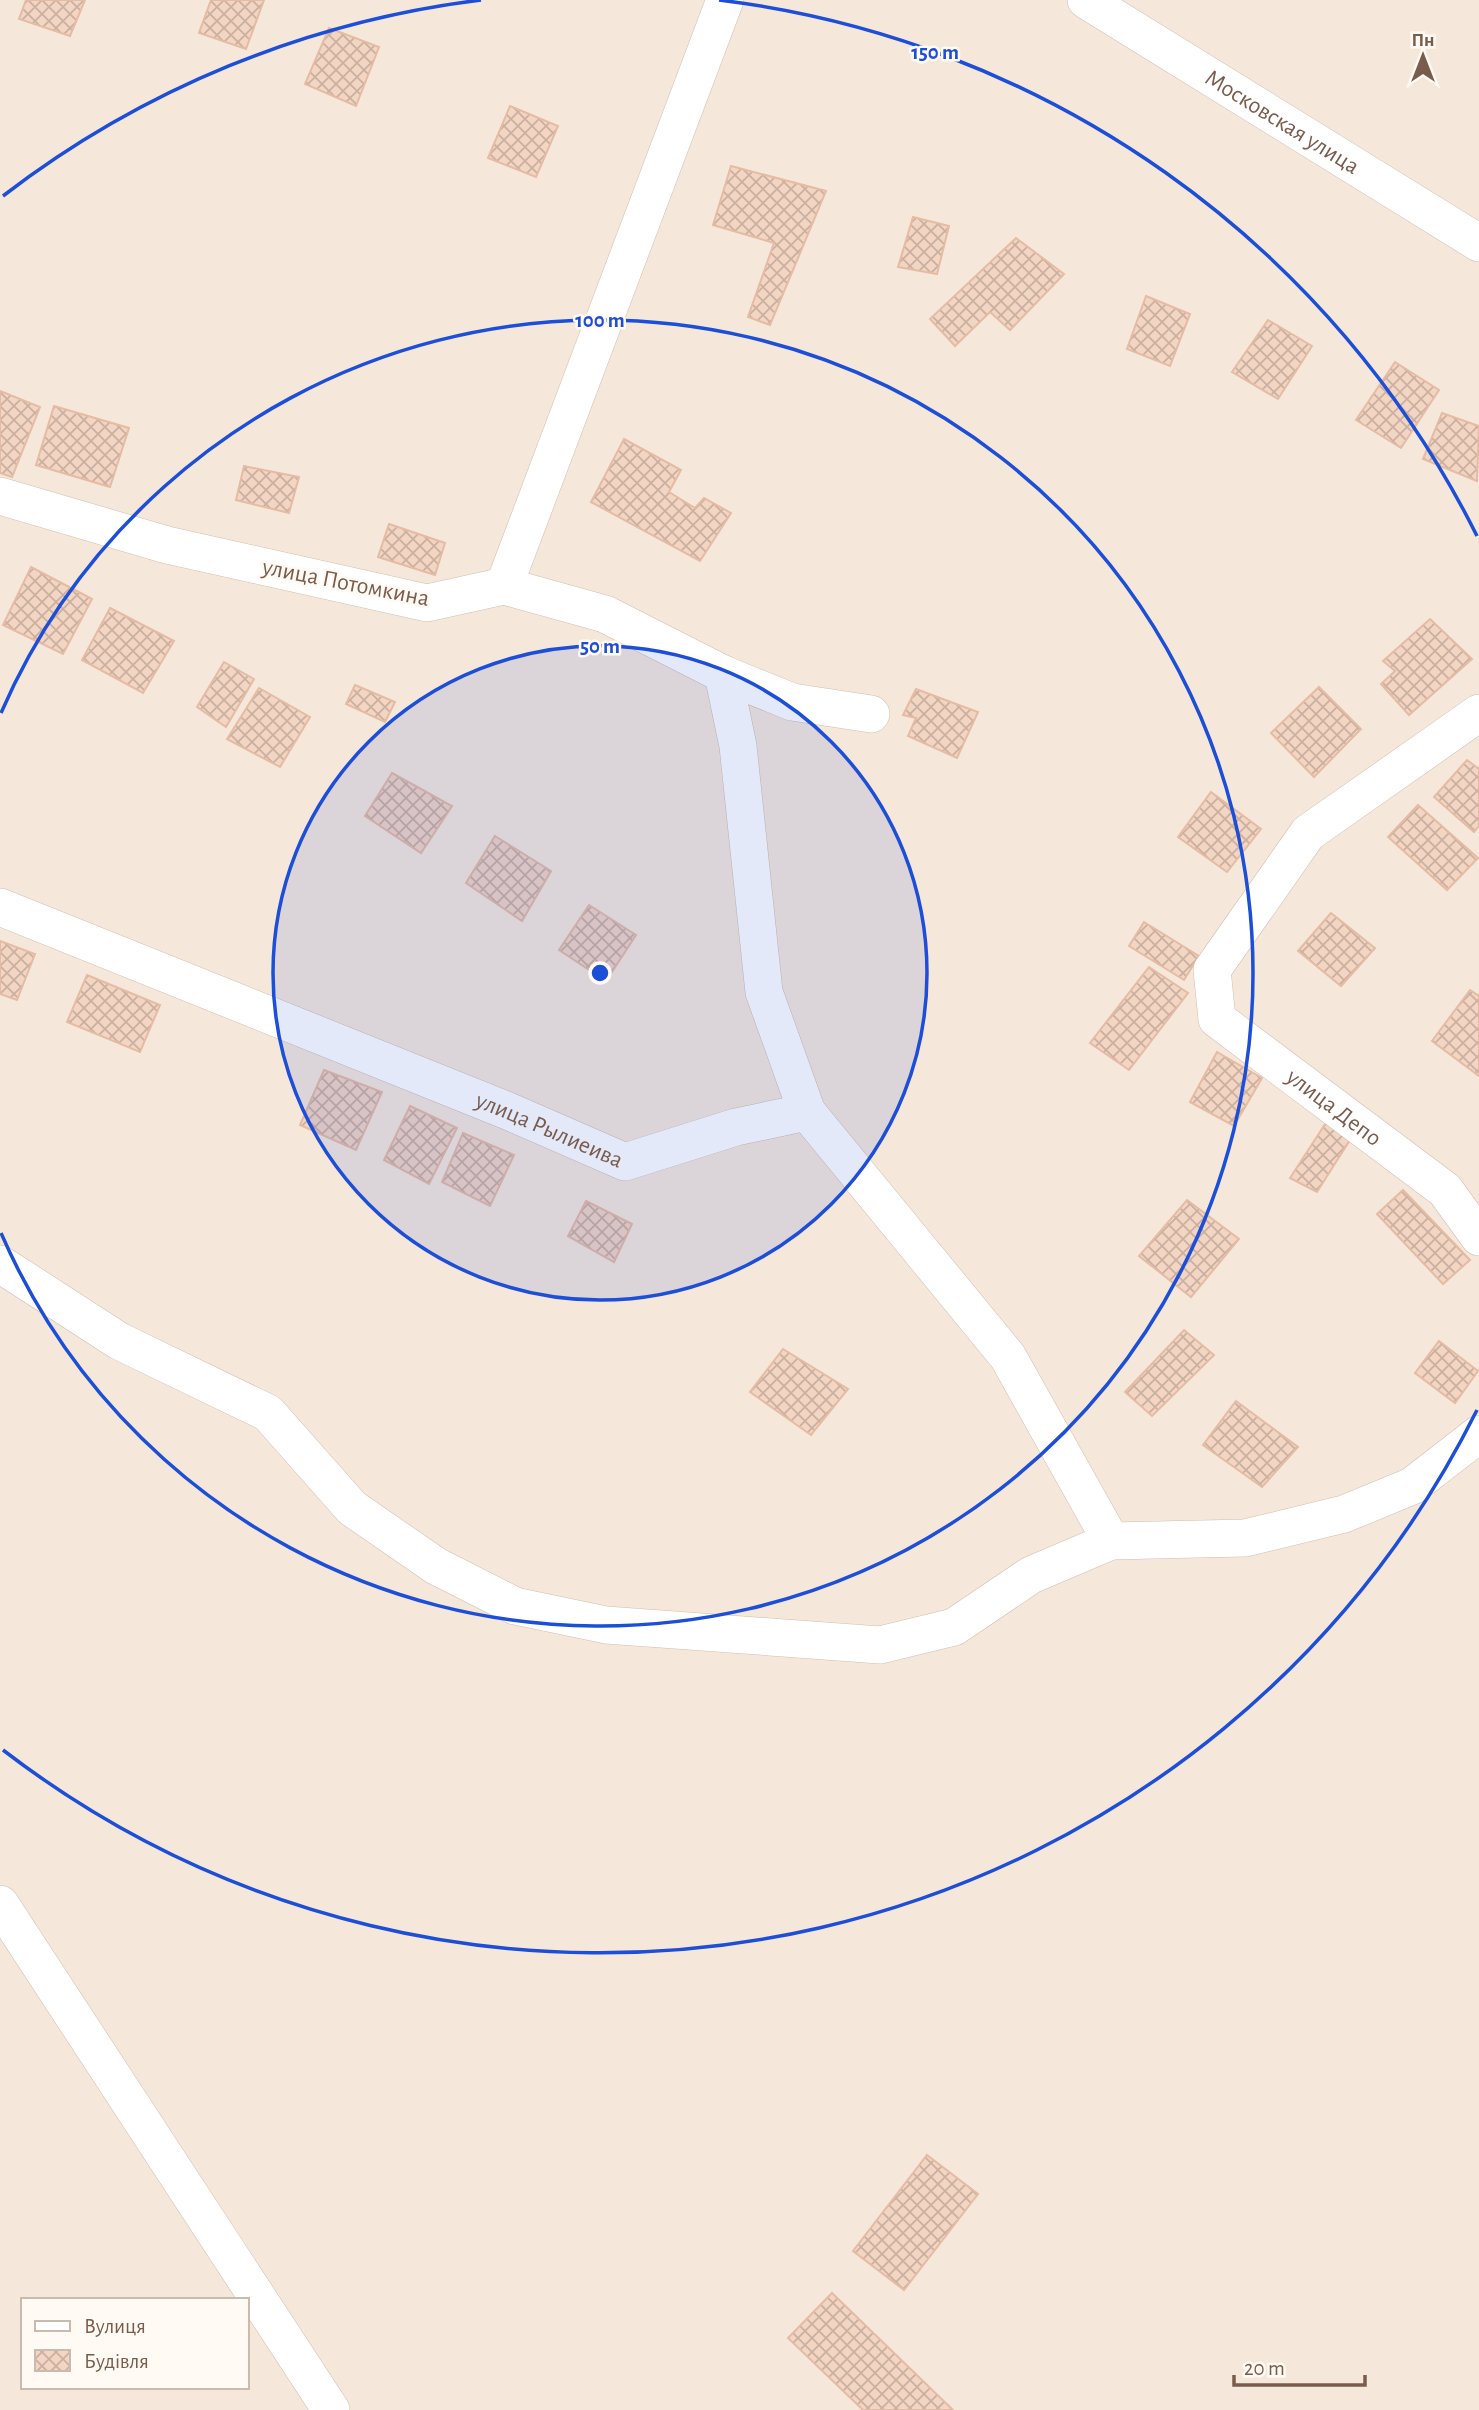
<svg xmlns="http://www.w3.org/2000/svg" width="1479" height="2410" viewBox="0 0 1479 2410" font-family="'Alegreya Sans',sans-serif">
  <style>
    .residential { fill: #f5e8da; fill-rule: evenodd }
    .building { fill: url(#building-cross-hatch); stroke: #e6bba3; stroke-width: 2 }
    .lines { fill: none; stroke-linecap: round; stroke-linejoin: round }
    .minor-casing { stroke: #d1beb0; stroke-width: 38 }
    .minor { stroke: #fff; stroke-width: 37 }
    .ring { fill: none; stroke: #1d4ed8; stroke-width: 3.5 }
    .labels { text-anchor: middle; stroke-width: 5; stroke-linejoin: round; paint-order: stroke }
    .street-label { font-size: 24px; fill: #7a5c4d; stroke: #fffaf3 }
    .centre { fill: #1d4ed8; stroke: #fffaf3; stroke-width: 3.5 }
    .ring-label { font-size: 21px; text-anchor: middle; font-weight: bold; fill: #1d4ed8; stroke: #fffaf3; stroke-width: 5; stroke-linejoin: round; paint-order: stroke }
  </style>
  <defs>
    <pattern id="building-cross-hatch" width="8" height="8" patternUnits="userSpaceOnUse" patternTransform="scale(1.75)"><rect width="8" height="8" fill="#f3d5c3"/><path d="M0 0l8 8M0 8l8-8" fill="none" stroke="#cab0a1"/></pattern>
  </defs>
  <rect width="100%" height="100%" fill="#fdf6ec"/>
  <path class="residential" d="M0 0H1479V2410H0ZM23 2300H247V2387H23Z"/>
  <g class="building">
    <polygon points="26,0 85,0 70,36 19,19"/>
    <polygon points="211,0 264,0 246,49 199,33"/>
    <polygon points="329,28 379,47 356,106 305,84"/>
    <polygon points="510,106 558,126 536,177 488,158"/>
    <polygon points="731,166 826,191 770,325 748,317 774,243 713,225"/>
    <polygon points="913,217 949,226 937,274 898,267"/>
    <polygon points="1016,238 1064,274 1010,330 990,312 955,346 930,319"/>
    <polygon points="1146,296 1190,314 1170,366 1127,349"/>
    <polygon points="1268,320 1312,346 1278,399 1232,372"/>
    <polygon points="1395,362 1439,390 1401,448 1356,420"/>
    <polygon points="0,391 40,407 12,477 0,473"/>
    <polygon points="54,406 129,428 110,487 36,465"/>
    <polygon points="1442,413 1479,426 1477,481 1423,459"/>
    <polygon points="624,439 681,470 669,492 695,508 704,498 731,513 700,561 591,502"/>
    <polygon points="244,466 299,477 289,513 236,500"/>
    <polygon points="389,524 445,543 435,575 378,557"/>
    <polygon points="31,567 92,599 63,654 3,625"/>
    <polygon points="110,608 174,641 143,693 82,660"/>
    <polygon points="1430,619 1472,659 1409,715 1381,684 1395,671 1383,661"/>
    <polygon points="224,662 254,679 226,727 197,707"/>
    <polygon points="355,685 395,702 385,722 346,704"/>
    <polygon points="1319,687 1361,729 1314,777 1271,733"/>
    <polygon points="259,688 310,717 280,767 227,739"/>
    <polygon points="916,689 978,712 957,758 908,736 916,718 903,715"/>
    <polygon points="1467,760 1479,769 1479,826 1474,832 1434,797"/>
    <polygon points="392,773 452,806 421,853 365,816"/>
    <polygon points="1211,792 1261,829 1227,872 1178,837"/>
    <polygon points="1418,805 1478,858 1447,890 1388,837"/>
    <polygon points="495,836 551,871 522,921 466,883"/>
    <polygon points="589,905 636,935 606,981 559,950"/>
    <polygon points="1331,913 1375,948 1341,986 1298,951"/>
    <polygon points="1144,922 1199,956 1184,980 1129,946"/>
    <polygon points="0,941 35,954 17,1000 0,994"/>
    <polygon points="1149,967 1188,993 1129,1070 1090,1043"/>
    <polygon points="87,975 160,1005 140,1052 67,1022"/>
    <polygon points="1470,990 1479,996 1479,1076 1432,1041"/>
    <polygon points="1217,1052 1262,1078 1234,1126 1190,1102"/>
    <polygon points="324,1070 382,1092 356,1150 300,1125"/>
    <polygon points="410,1106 457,1128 429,1184 384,1160"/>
    <polygon points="1329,1118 1355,1132 1317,1192 1290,1178"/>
    <polygon points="463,1133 514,1155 490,1206 442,1182"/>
    <polygon points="1403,1190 1470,1260 1443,1284 1377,1214"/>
    <polygon points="1187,1200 1239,1239 1191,1297 1139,1256"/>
    <polygon points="586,1201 632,1224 614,1262 568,1236"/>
    <polygon points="1184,1330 1214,1355 1152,1416 1125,1392"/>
    <polygon points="1439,1341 1478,1371 1455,1403 1415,1373"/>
    <polygon points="783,1349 848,1389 811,1435 750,1392"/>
    <polygon points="1236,1401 1298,1447 1262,1487 1203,1445"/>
    <polygon points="927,2155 978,2194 904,2290 853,2251"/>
    <polygon points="832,2293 953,2410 863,2410 788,2338"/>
  </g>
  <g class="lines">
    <defs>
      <g id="minor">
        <path id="s1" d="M1086 0 1479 243"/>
        <polyline points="0,496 167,545 427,603 504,586 605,614 723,674 792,702 871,714"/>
        <polyline points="504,586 725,0"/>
        <path id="s2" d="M1479 713 1308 833 1212 970 1217 1019 1445 1190 1479 1237"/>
        <path id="s3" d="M0 907 508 1111 625 1162 736 1127 807 1112 764 992 738 746 723 674"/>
        <polyline points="807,1112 1008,1357 1111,1541 1245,1538 1344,1514 1412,1486 1479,1434"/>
        <polyline points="0,1264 119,1341 268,1413 352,1508 436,1566 515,1606 606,1625 880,1645 954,1627 1031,1575 1111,1541"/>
        <polyline points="0,1904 331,2410"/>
      </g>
    </defs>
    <use href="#minor" class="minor-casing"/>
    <use href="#minor" class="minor"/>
  </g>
  <circle cx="600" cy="973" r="327" fill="#1d4ed8" fill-opacity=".12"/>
  <g class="ring">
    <circle cx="600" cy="973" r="327"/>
    <path d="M1 713A653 653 0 1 1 1 1233"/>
    <path d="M1477 1410A980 980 0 0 1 3 1750M3 196A980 980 0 0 1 481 0M719 0A980 980 0 0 1 1477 536"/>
  </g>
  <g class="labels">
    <g class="street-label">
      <text dy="8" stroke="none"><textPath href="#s1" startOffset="231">Московская улица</textPath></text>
      <text transform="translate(346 582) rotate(11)" y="8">улица Потомкина</text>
      <text dy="8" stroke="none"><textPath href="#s2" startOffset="572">улица Депо</textPath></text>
      <text dy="8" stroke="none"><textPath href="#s3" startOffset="593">улица Рылиеива</textPath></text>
    </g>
  </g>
  <circle cx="600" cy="973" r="10" class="centre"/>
  <g class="ring-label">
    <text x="935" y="59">150 m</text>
    <text x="600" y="327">100 m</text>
    <text x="600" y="653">50 m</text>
  </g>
  <rect x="21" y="2298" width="228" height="91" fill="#fffaf3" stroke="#cabbb1" stroke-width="2"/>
  <rect x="35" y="2321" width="35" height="10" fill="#ffffff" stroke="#cabbb1" stroke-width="2"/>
  <text x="84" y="2333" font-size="21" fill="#7a5c4d">Вулиця</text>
  <rect x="35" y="2350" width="35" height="21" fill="url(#building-cross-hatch)" stroke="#cabbb1" stroke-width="2"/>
  <text x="84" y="2368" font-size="21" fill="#7a5c4d">Будівля</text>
  <g transform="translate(1423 56)" stroke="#fffaf3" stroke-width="5" paint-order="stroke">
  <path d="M0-5L12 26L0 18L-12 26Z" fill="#7a5c4d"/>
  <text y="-10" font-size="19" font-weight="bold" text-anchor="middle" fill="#7a5c4d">Пн</text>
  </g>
  <path d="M1234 2375v10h131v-10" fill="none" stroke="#7a5c4d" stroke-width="3.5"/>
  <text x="1244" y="2375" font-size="21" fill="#7a5c4d" stroke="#fffaf3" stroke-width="5" paint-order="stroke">20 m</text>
</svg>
